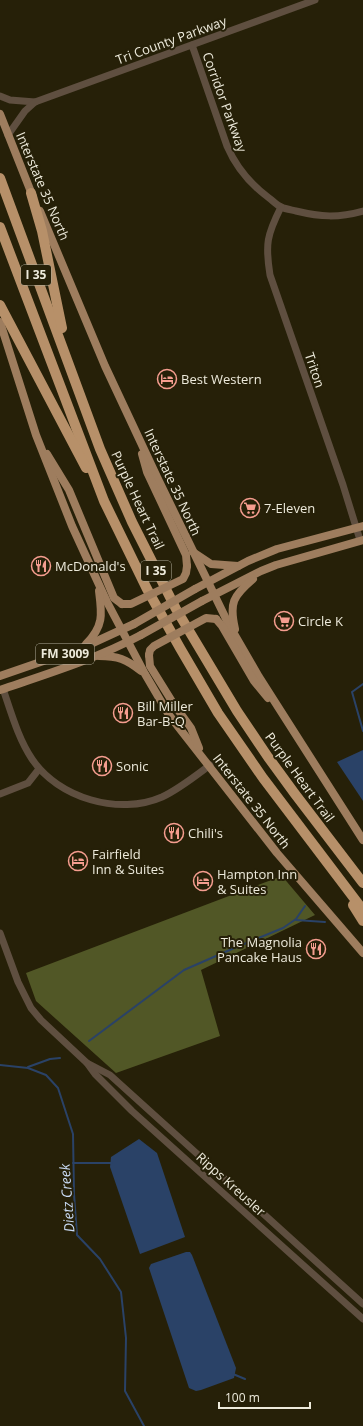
<svg xmlns="http://www.w3.org/2000/svg" width="363" height="1426" viewBox="0 0 363 1426" font-family="'Open Sans',sans-serif">
  <style>
    .forest { fill: #515726 }
    .water { fill: #2a4267 }
    .lines { fill: none; stroke-linecap: round; stroke-linejoin: round }
    .stream { stroke: #2a4267; stroke-width: 2 }
    .minor { stroke: #5f4f40; stroke-width: 7 }
    .major { stroke: #9e7d5e; stroke-width: 8 }
    .highway { stroke: #b79069; stroke-width: 10 }
    .major-bridge { stroke: #9e7d5e; stroke-width: 8 }
    .labels { text-anchor: middle; stroke-width: 4; stroke-linejoin: round; paint-order: stroke }
    .shield { fill: #262008; stroke: #b1ad9c; stroke-width: 1 }
    .shield-label { font-size: 12px; font-weight: bold; fill: #edeadb }
    .street-label { font-size: 13px; fill: #edeadb; stroke: #262008 }
    .poi-label { font-size: 13px; fill: #edeadb; stroke: #262008; text-anchor: start }
    .water-label { font-size: 14px; font-style: italic; fill: #cadbf5; stroke: #262008 }
  </style>
  <rect width="100%" height="100%" fill="#262008"/>
  <polygon class="forest" points="282,876 315,915 201,970 220,1036 116,1073 36,1001 26,973"/>
  <g class="water">
    <polygon points="363,750 363,801 337,762"/>
    <polygon points="139,1139 157,1153 185,1237 140,1254 110,1167 111,1157"/>
    <polygon points="186,1252 190,1252 192,1255 236,1368 234,1378 201,1390 196,1391 189,1388 149,1268 151,1264"/>
  </g>
  <g class="lines">
    <g class="stream">
      <polyline points="363,684 352,692 363,731"/>
      <polyline points="296,920 325,922"/>
      <polyline points="89,1041 184,970 232,949 283,928 296,919 305,906"/>
      <polyline points="0,1065 28,1068 46,1075 58,1088 73,1134 74,1194 77,1235 100,1259 121,1292 126,1338 125,1391 144,1426"/>
      <polyline points="28,1067 50,1059 60,1058"/>
      <polyline points="73,1163 112,1163"/>
      <polyline points="233,1374 245,1379"/>
    </g>
    <g class="minor">
      <path d="M192 45 227 146C236 167 250 184 269 198 273 201 277 205 281 207 285 209 292 210 296 211 321 217 338 218 363 211"/>
      <polyline points="0,96 10,100 35,102"/>
      <polyline points="8,135 25,111 35,102 315,0"/>
      <path d="M281 207C267 235 265 244 270 275L343 485 360 540"/>
      <path d="M3 689C11 712 18 738 32 759 58 798 119 816 162 797 179 789 194 777 210 765"/>
      <polyline points="0,794 28,783 39,769"/>
      <polyline points="0,933 18,982 31,1008 41,1020 87,1063 95,1074 132,1111 363,1319"/>
      <polyline points="87,1063 110,1075 363,1304"/>
    </g>
    <g class="major">
      <polyline points="0,114 33,197"/>
      <polyline points="40,211 105,366 157,477 229,625 259,677 363,840"/>
      <polyline points="0,322 36,435 72,526 107,602 145,674 169,715 277,853 363,953"/>
      <polyline points="47,454 69,490 114,598 122,604"/>
      <polyline points="142,454 147,472 186,555 187,566"/>
      <polyline points="193,552 211,564 238,566"/>
      <polyline points="195,589 248,561 277,549 363,526"/>
      <polyline points="202,601 261,571 276,565 363,540"/>
      <polyline points="216,619 222,626 254,681 268,698"/>
      <path d="M235 629C229 603 233 596 253 579"/>
      <path d="M86 644C104 626 102 614 99 591"/>
      <polyline points="149,655 150,666 173,703 191,728 199,748"/>
      <path d="M99 656C118 656 126 659 141 671"/>
      <polyline points="0,676 84,647 134,624"/>
      <path d="M0 690C47 674 96 659 141 635"/>
    </g>
    <g class="highway">
      <polyline points="0,178 100,449 132,522 176,609 237,711 268,757 295,794 363,883"/>
      <polyline points="31,193 42,231 62,328"/>
      <polyline points="0,227 104,501 147,589 180,648 218,713 263,778 363,910"/>
      <polyline points="0,305 86,468"/>
      <polyline points="353,905 363,921"/>
    </g>
    <g class="major-bridge">
      <polyline points="122,604 131,604 183,579 186,573 187,566"/>
      <polyline points="134,624 195,589"/>
      <polyline points="141,635 202,601"/>
      <polyline points="149,655 150,650 154,646 206,618 216,619"/>
    </g>
  </g>
  <defs>
    <symbol id="hotel-ring" viewBox="-11 -11 22 22"><circle r="9.5" fill="#262008" stroke="#f59d8f" stroke-width="1.5"/><path d="M-6-4.5h1.5V1H6V5H4.5V3h-9V5H-6ZM-4 0a1.8 1.8 0 1 1 3.6 0ZM.5 0V-2.5h3Q6-2.5 6 0Z" fill="#f59d8f"/></symbol>
    <symbol id="supermarket-ring" viewBox="-11 -11 22 22"><circle r="9.5" fill="#262008" stroke="#f59d8f" stroke-width="1.5"/><path d="M-6-5.5h2.5l.6 2H6L4.5 2H-2.5L-4.4-4H-6ZM-1.5 3.2a1.3 1.3 0 1 0 .1 0ZM3 3.2a1.3 1.3 0 1 0 .1 0Z" fill="#f59d8f"/></symbol>
    <symbol id="restaurant-ring" viewBox="-11 -11 22 22"><circle r="9.5" fill="#262008" stroke="#f59d8f" stroke-width="1.5"/><path d="M-5-6h1v4h1v-4h1v4h1v-4h1v5L-1.5 .5V6h-2V.5L-5-1ZM5-6V6H3V1.5H1.5Q1.5-4 5-6Z" fill="#f59d8f"/></symbol>
  </defs>
  <g fill-rule="evenodd">
    <use href="#hotel-ring" x="156" y="368" width="22" height="22"/>
    <use href="#supermarket-ring" x="239" y="497" width="22" height="22"/>
    <use href="#restaurant-ring" x="30" y="555" width="22" height="22"/>
    <use href="#supermarket-ring" x="273" y="610" width="22" height="22"/>
    <use href="#restaurant-ring" x="112" y="702" width="22" height="22"/>
    <use href="#restaurant-ring" x="91" y="755" width="22" height="22"/>
    <use href="#restaurant-ring" x="163" y="822" width="22" height="22"/>
    <use href="#hotel-ring" x="67" y="850" width="22" height="22"/>
    <use href="#hotel-ring" x="192" y="870" width="22" height="22"/>
    <use href="#restaurant-ring" x="305" y="938" width="22" height="22"/>
  </g>
  <g class="labels">
    <g class="shield">
      <rect x="21" y="265" width="30" height="20" rx="3"/>
      <rect x="141" y="561" width="30" height="20" rx="3"/>
      <rect x="36" y="644" width="58" height="20" rx="3"/>
    </g>
    <g class="shield-label">
      <text x="36" y="279">I 35</text>
      <text x="156" y="575">I 35</text>
      <text x="65" y="658">FM 3009</text>
    </g>
    <g class="street-label">
      <text transform="translate(171 40) rotate(-20)" y="5">Tri County Parkway</text>
      <text transform="translate(225 102) rotate(70)" y="5">Corridor Parkway</text>
      <text transform="translate(43 186) rotate(67)" y="5">Interstate 35 North</text>
      <text transform="translate(315 370) rotate(71)" y="5">Triton</text>
      <text transform="translate(173 482) rotate(65)" y="5">Interstate 35 North</text>
      <text transform="translate(138 500) rotate(65)" y="5">Purple Heart Trail</text>
      <text transform="translate(300 777) rotate(54)" y="5">Purple Heart Trail</text>
      <text transform="translate(252 801) rotate(52)" y="5">Interstate 35 North</text>
      <text transform="translate(231 1184) rotate(42)" y="5">Ripps Kreusler</text>
    </g>
    <g class="poi-label">
      <text x="181" y="384">Best Western</text>
      <text x="264" y="513">7-Eleven</text>
      <text x="55" y="571">McDonald's</text>
      <text x="298" y="626">Circle K</text>
      <text x="137" y="711">Bill Miller<tspan x="137" dy="15">Bar-B-Q</tspan></text>
      <text x="116" y="771">Sonic</text>
      <text x="188" y="838">Chili's</text>
      <text x="92" y="859">Fairfield<tspan x="92" dy="15">Inn &amp; Suites</tspan></text>
      <text x="217" y="879">Hampton Inn<tspan x="217" dy="15">&amp; Suites</tspan></text>
      <text x="302" y="947" text-anchor="end">The Magnolia<tspan x="302" dy="15">Pancake Haus</tspan></text>
    </g>
    <g class="water-label">
      <text transform="translate(67 1198) rotate(-94)" y="5">Dietz Creek</text>
    </g>
  </g>
  <path d="M219 1402v6h91v-6" fill="none" stroke="#edeadb" stroke-width="2"/>
  <text x="225" y="1402" font-size="12" fill="#edeadb" stroke="#262008" stroke-width="3" paint-order="stroke">100 m</text>
</svg>
